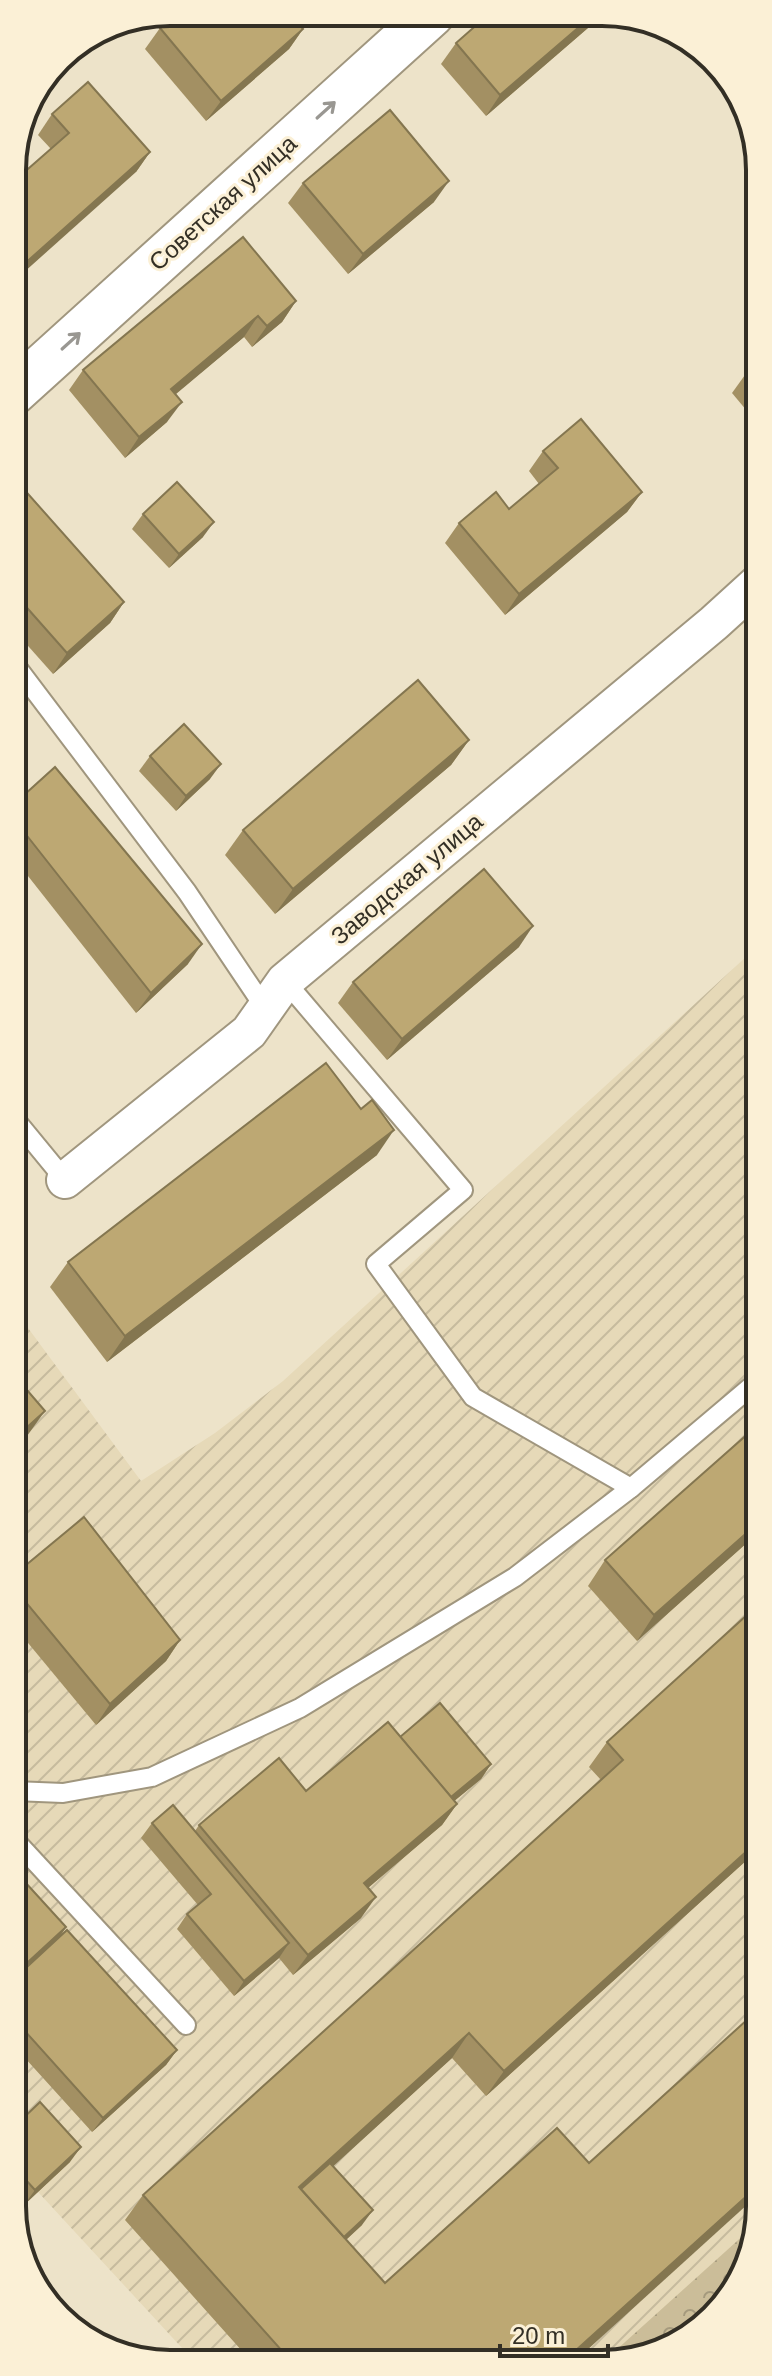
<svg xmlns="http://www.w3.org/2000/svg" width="772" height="2376" viewBox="0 0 772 2376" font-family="Arial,sans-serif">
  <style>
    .industrial { fill: url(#industrial-furrows) }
    .forest { fill: url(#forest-crowns) }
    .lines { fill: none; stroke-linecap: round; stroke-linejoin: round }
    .lane-casing { stroke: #a0967e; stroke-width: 22 }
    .street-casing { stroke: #a0967e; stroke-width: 40 }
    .secondary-casing { stroke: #a0967e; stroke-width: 48 }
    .lane { stroke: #fff; stroke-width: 18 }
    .street { stroke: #fff; stroke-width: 36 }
    .secondary { stroke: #fff; stroke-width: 44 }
    .wall { fill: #a39063 }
    .shaded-wall { fill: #847650 }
    .building { fill: #bda873; stroke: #847650; stroke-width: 2 }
    .oneway { stroke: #999792 }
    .labels { text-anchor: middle; stroke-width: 6; stroke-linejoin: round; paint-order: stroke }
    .street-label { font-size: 24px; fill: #332f25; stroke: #fbf0d6 }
    .rim { fill: none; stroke: #332f25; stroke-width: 4 }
  </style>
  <defs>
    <pattern id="industrial-furrows" width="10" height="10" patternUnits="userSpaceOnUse" patternTransform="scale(2)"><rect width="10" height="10" fill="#e6d9b8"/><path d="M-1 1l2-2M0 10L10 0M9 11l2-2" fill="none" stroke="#c6bb9e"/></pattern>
    <pattern id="forest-crowns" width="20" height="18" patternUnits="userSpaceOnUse" patternTransform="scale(2)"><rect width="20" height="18" fill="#cbbd99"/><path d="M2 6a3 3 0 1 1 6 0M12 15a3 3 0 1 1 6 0" fill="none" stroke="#a59a7d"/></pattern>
  </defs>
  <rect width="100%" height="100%" fill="#ede3c9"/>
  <polygon class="industrial" points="758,946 760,2216 720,2311 632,2361 194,2361 15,2167 14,1309 141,1481 215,1433 283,1381"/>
  <polygon class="forest" points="756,2224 720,2311 632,2361 604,2361"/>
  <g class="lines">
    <defs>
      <g id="lane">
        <polyline points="13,662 187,892 265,1008"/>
        <polyline points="285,981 463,1190 376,1264 473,1397 631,1488 759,1380"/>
        <polyline points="14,1118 65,1180"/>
        <polyline points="14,1791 63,1793 152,1777 300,1708 515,1577 631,1488"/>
        <polyline points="14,1839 186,2025"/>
      </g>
      <polyline id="street" points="65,1180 249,1032 285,981 714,623 758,583"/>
      <polyline id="secondary" points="13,393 432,14"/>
    </defs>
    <use href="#lane" class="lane-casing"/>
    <use href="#street" class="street-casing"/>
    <use href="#secondary" class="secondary-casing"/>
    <use href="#lane" class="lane"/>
    <use href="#street" class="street"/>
    <use href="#secondary" class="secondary"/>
  </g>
  <g class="wall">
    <polygon points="603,15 486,116 441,64 456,43"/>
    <polygon points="160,28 303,29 289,49 206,121 145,49"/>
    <polygon points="52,114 150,152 136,172 51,149 38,135"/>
    <polygon points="303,183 434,202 348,274 288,203"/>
    <polygon points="296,301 282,322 252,347 244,337 175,394 167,422 125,458 69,390 83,370"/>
    <polygon points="757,362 757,423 732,393 750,368"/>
    <polygon points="543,451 642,492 627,512 505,615 445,543 459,523 509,509 539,484 529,471"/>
    <polygon points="13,477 124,602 110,623 53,674 13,629"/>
    <polygon points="143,514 203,537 169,568 132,529"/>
    <polygon points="469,740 451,765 275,914 225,855 243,830"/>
    <polygon points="150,756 210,779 176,811 139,771"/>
    <polygon points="13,805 188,964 136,1013 13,857"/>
    <polygon points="519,947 387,1060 338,1003 353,982"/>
    <polygon points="361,1109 377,1155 107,1362 50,1287 68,1262"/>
    <polygon points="759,1424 759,1532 637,1641 588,1586 605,1560"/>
    <polygon points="14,1575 180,1640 166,1661 96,1725 14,1626"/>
    <polygon points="759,1627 759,1849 486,2096 452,2058 333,2166 362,2225 346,2240 385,2283 575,2361 251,2361 125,2220 143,2195 601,1780 589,1767 607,1742"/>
    <polygon points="400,1737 491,1764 481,1779 454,1801 457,1804 442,1825 368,1888 361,1918 293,1975 279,1958 234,1996 177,1929 187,1914 198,1905 141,1838 152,1823 195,1831 199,1825 306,1791"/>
    <polygon points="14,1870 66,1927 60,1937 177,2050 166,2065 92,2132 15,2047"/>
    <polygon points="15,2126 70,2162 24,2205 15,2194"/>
  </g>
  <g class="shaded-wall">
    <polygon points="593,15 603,15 486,116 500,95"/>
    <polygon points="303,29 289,49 206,121 221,101"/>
    <polygon points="150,152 136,172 13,282 13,274"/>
    <polygon points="449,181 434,202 348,274 363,254"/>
    <polygon points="296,301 282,322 252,347 267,326"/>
    <polygon points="258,316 244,337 157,410 171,389"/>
    <polygon points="182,402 167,422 125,458 139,437"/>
    <polygon points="642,492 627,512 505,615 519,594"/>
    <polygon points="214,522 203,537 169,568 179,554"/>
    <polygon points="124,602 110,623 53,674 67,653"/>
    <polygon points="469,740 451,765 275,914 293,889"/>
    <polygon points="221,764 210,779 176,811 186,796"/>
    <polygon points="533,926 519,947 387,1060 402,1039"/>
    <polygon points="202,944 188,964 136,1013 151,993"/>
    <polygon points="394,1130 377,1155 107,1362 125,1336"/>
    <polygon points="45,1411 27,1436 14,1448 14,1439"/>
    <polygon points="759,1522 759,1532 637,1641 654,1615"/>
    <polygon points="180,1640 166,1661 96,1725 110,1704"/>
    <polygon points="491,1764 481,1779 436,1816 446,1802"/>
    <polygon points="457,1804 442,1825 349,1904 364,1883"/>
    <polygon points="759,1840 759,1849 486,2096 504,2071"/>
    <polygon points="376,1897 361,1918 293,1975 308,1955"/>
    <polygon points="66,1927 49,1952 15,1983 15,1974"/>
    <polygon points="289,1943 279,1958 234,1996 244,1981"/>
    <polygon points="469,2033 452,2058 295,2201 299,2187"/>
    <polygon points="177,2050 166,2065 92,2132 103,2118"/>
    <polygon points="81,2147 70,2162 24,2205 35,2190"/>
    <polygon points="760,2184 760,2193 575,2361 564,2361"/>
    <polygon points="373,2210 362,2225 324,2260 334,2245"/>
  </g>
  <g class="building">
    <polygon points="178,12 290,13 303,29 221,101 160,28"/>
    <polygon points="489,14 593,15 500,95 456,43"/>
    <polygon points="88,82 150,152 13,274 12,183 69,133 52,114"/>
    <polygon points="390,110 449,181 363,254 303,183"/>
    <polygon points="243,237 296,301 267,326 258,316 171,389 182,402 139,437 83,370"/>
    <polygon points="757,362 757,377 750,368"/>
    <polygon points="581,419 642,492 519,594 459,523 496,492 509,509 558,468 543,451"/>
    <polygon points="13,477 124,602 67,653 13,592"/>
    <polygon points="177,482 214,522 179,554 143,514"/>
    <polygon points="418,680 469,740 293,889 243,830"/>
    <polygon points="184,724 221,764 186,796 150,756"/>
    <polygon points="55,767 202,944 151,993 13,818 13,805"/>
    <polygon points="484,869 533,926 402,1039 353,982"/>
    <polygon points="326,1063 361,1109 372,1100 394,1130 125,1336 68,1262"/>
    <polygon points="14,1375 45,1411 14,1439"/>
    <polygon points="759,1424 759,1522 654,1615 605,1560"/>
    <polygon points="84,1517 180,1640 110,1704 14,1588 14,1575"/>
    <polygon points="748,1614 759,1627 759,1840 504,2071 469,2033 299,2187 385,2283 557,2128 589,2163 759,2009 760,2184 564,2361 291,2361 143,2195 623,1760 607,1742"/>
    <polygon points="440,1703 491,1764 451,1797 400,1737"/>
    <polygon points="388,1722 457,1804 364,1883 376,1897 308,1955 199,1825 279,1758 306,1791"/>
    <polygon points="173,1805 289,1943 244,1981 187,1914 211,1894 152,1823"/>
    <polygon points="14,1870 66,1927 15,1974"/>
    <polygon points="67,1930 177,2050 103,2118 15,2020 15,1978"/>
    <polygon points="40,2102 81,2147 35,2190 15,2168 15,2126"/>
    <polygon points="330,2163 373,2210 344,2237 301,2189"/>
  </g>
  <defs><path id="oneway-shaft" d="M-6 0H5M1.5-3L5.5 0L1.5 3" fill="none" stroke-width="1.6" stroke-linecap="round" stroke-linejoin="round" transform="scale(2)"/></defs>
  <g class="oneway">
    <use href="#oneway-shaft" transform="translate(326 110) rotate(-42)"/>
    <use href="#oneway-shaft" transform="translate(71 341) rotate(-42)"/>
  </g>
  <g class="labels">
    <g class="street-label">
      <text transform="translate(223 203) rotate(-42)" y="8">Советская улица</text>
      <text transform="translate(407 879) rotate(-40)" y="8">Заводская улица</text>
    </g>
  </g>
  <path d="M0 0H772V2376H0ZM170 26H602A144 144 0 0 1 746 170V2206A144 144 0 0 1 602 2350H170A144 144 0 0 1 26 2206V170A144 144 0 0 1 170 26Z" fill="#fbf0d6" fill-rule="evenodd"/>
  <path class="rim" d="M170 26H602A144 144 0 0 1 746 170V2206A144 144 0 0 1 602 2350H170A144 144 0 0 1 26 2206V170A144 144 0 0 1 170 26Z"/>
  <path d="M500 2344v12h108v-12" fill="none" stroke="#332f25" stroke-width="4"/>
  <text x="512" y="2344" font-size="24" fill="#332f25" stroke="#fbf0d6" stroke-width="6" paint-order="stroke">20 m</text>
</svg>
